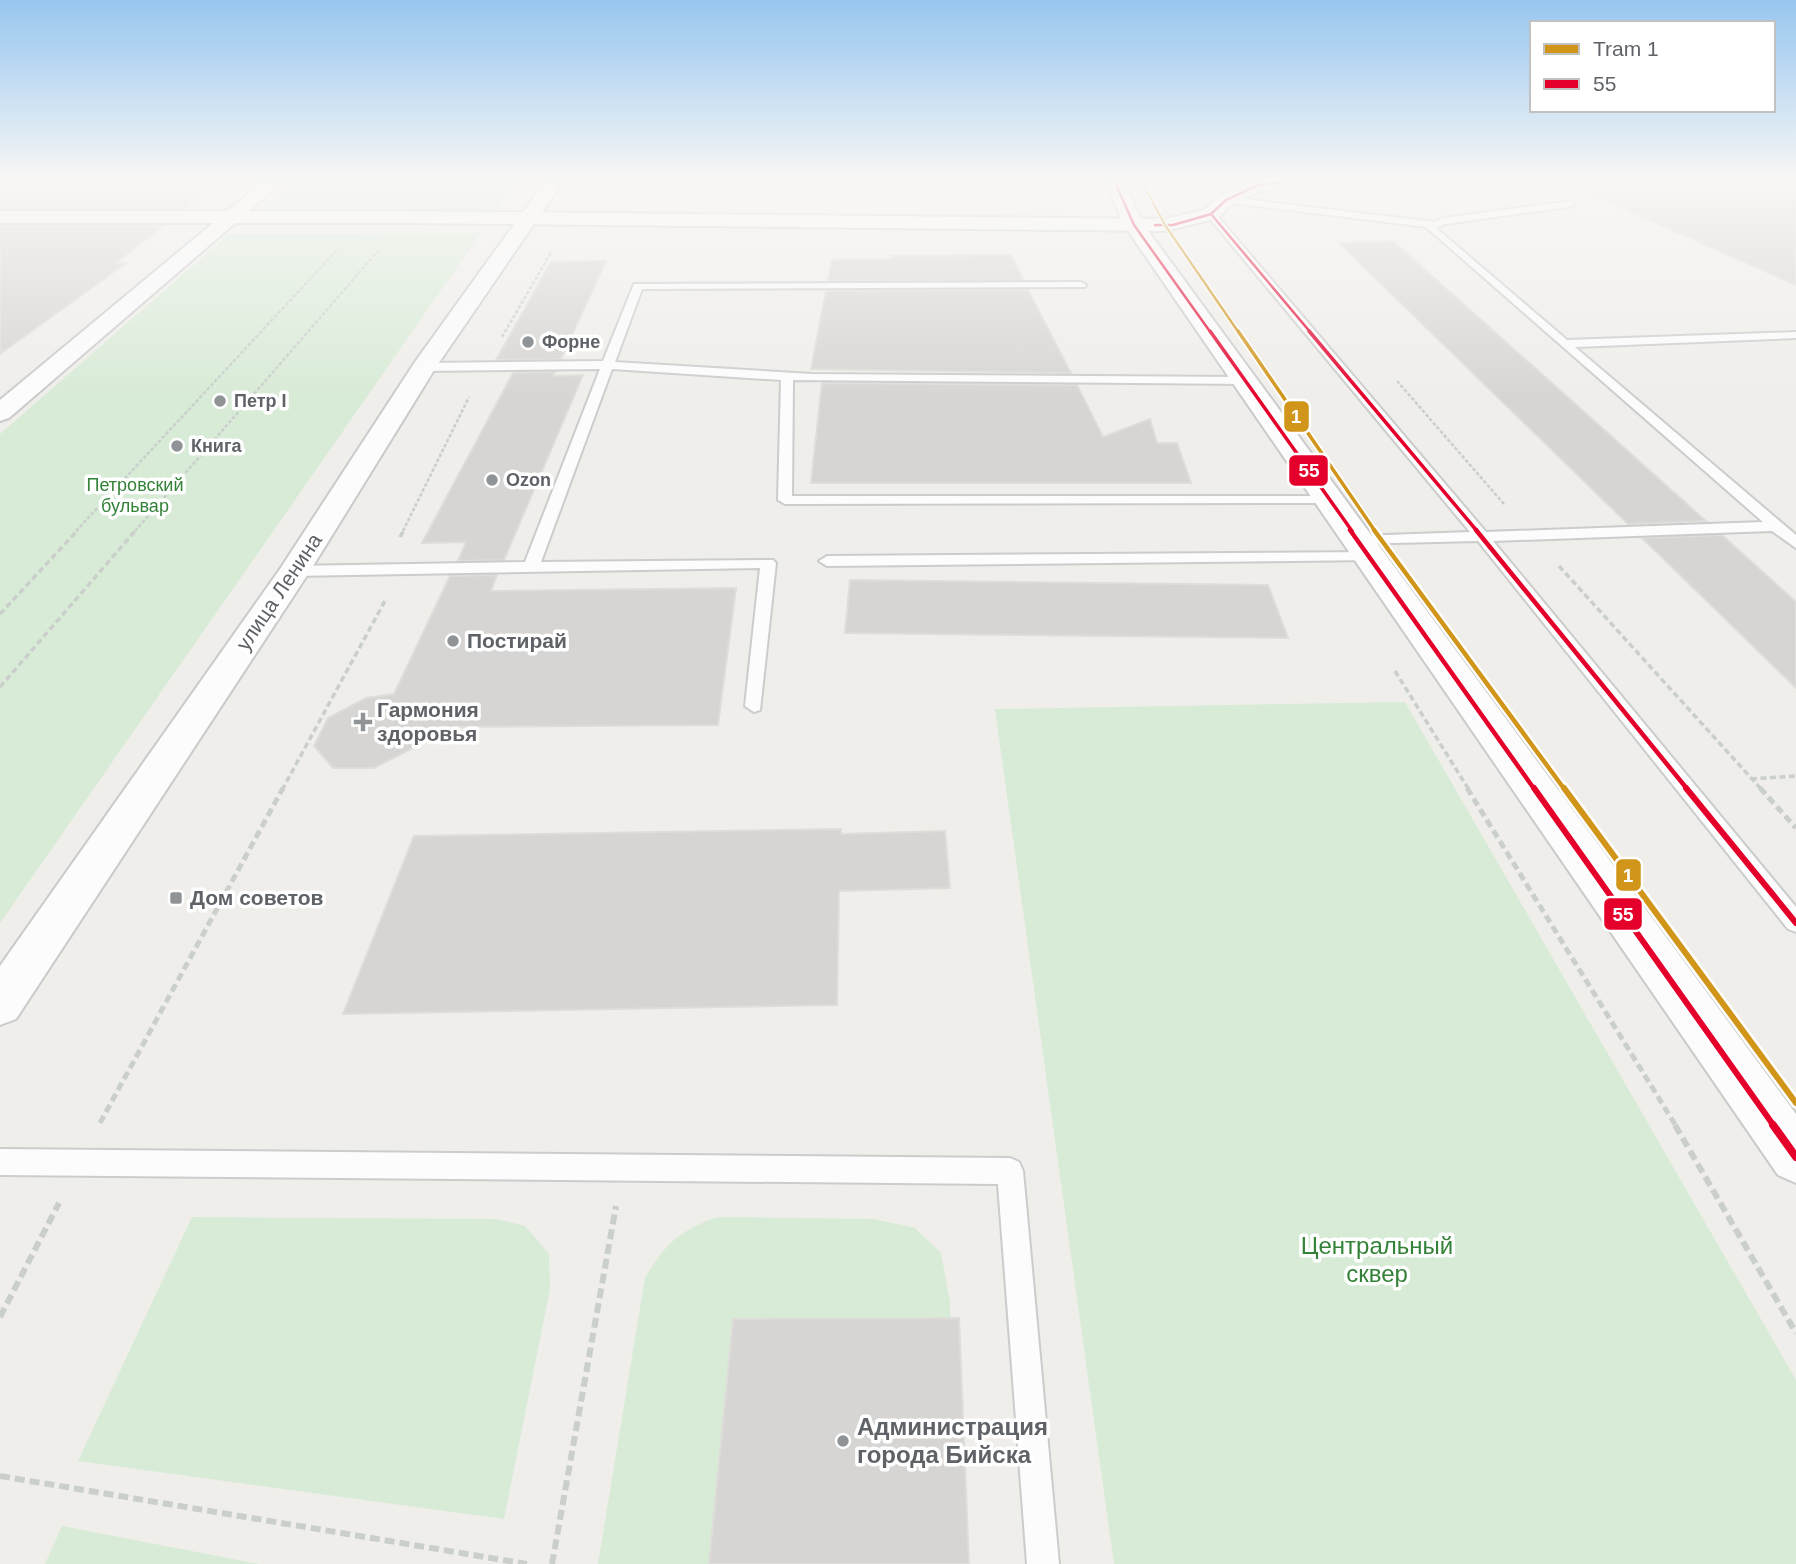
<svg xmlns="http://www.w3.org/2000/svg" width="1796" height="1564" viewBox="0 0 1796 1564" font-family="Helvetica,sans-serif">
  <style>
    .green { fill: #d8ebd6 }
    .building { fill: #d6d5d3; stroke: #deddd9; stroke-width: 2 }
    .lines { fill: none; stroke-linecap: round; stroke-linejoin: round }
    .service-casing { stroke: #cbcccc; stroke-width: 4 }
    .minor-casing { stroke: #cbcccc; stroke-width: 4 }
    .secondary-casing { stroke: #cacacb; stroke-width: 4 }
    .path-far3 { stroke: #cacfcc; stroke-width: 2.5; stroke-dasharray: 3.5 2; stroke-linecap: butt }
    .path-far2 { stroke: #cacfcc; stroke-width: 3.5; stroke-dasharray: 6 3.5; stroke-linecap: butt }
    .path-far1 { stroke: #cacfcc; stroke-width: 5; stroke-dasharray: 8 4.5; stroke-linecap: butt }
    .path { stroke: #cacfcc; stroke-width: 6; stroke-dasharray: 10 5; stroke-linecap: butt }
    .service { fill: #fdfcfc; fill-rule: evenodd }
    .minor { fill: #fdfcfc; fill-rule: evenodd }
    .secondary { fill: #fdfcfc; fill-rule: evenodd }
    .bus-1-far4-casing { stroke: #fff; stroke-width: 5 }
    .bus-1-far3-casing { stroke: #fff; stroke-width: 7 }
    .bus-1-far2-casing { stroke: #fff; stroke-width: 9 }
    .bus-1-far1-casing { stroke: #fff; stroke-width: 11 }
    .bus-1-casing { stroke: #fff; stroke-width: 13 }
    .bus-1-far4 { stroke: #e4002b; stroke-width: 2.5 }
    .bus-1-far3 { stroke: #e4002b; stroke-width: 3.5 }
    .bus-1-far2 { stroke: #e4002b; stroke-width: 4.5 }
    .bus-1-far1 { stroke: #e4002b; stroke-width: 6 }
    .bus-1 { stroke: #e4002b; stroke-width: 8 }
    .tram-1-far3-casing { stroke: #fff; stroke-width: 5 }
    .tram-1-far2-casing { stroke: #fff; stroke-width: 7 }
    .tram-1-far1-casing { stroke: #fff; stroke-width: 9 }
    .tram-1-casing { stroke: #fff; stroke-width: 11 }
    .tram-1-far3 { stroke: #d1951a; stroke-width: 2.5 }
    .tram-1-far2 { stroke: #d1951a; stroke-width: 3.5 }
    .tram-1-far1 { stroke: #d1951a; stroke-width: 4.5 }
    .tram-1 { stroke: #d1951a; stroke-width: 6 }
    .poi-dot { fill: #919496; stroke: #fff; stroke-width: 2.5 }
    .labels { text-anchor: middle; stroke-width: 7; stroke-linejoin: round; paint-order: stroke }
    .far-poi-label { font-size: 18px; font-weight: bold; fill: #5f6368; stroke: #fff; text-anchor: start }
    .far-park-label { font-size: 18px; fill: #348238; stroke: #fff }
    .street-label { font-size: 21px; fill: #5f6368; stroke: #fff }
    .poi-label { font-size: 21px; font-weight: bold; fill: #5f6368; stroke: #fff; text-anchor: start }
    .near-park-label { font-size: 24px; fill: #348238; stroke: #fff }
    .near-poi-label { font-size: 24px; font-weight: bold; fill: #5f6368; stroke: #fff; text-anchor: start }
    .line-badge { stroke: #fff; stroke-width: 2.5 }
    .badge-label { font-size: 19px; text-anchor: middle; font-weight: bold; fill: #fff }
  </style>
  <rect width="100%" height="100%" fill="#efeeea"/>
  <g class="green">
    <polygon points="296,180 520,180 497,209 264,209"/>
    <polygon points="481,233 0,923 0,434 229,234"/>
    <polygon points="1405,702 1796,1380 1796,1564 1114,1564 995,709"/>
    <polygon points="192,1217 497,1219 525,1226 549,1254 550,1289 504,1519 78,1461"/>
    <path d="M717 1217 874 1219 915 1228 941 1253 950 1302 960 1564H598L645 1278C665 1244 679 1231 717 1217Z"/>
    <polygon points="62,1526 259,1564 45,1564"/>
  </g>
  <g class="building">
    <polygon points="0,180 222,180 186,208 0,208"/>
    <polygon points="1559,180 1796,180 1796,285"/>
    <polygon points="0,226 163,226 116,263 126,263 0,354"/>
    <polygon points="1393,241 1543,375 1706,521 1628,524 1339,243"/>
    <polygon points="1011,255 1023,280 828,281 832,260 892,259 892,256"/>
    <polygon points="606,261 561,359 496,360 551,262"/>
    <polygon points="1028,290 1071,373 811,369 826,291"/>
    <polygon points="555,372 553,376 583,375 504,560 458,561 466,542 422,543 513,373"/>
    <polygon points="822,383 1077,385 1103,437 1150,419 1157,443 1177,443 1191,483 811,483"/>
    <polygon points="1722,535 1796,602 1796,688 1642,538"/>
    <polygon points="497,575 491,591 736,588 718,725 428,727 411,749 374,768 333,768 314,746 328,718 366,698 394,694 450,576"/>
    <polygon points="850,580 1268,585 1288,638 845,633"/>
    <polygon points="841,829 841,834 945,831 950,888 839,891 837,1005 343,1014 414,836"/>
    <polygon points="959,1318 969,1564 709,1564 733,1319"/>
  </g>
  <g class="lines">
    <defs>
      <g id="service">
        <polygon points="1226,197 1434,222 1443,218 1571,201 1574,206 1445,224 1436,228 1567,340 1796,332 1796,338 1575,347 1796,535 1796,548 1772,531 1493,541 1796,907 1796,932 1788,929 1478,541 1353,544 1353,538 1358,536 1470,532 1206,214 1214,212 1486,532 1763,522 1426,227 1223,202"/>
        <polygon points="1081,282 1086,285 1085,287 642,289 615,362 812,374 1244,377 1250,381 1248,384 793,380 792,496 1330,496 1335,497 1335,503 785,504 778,500 781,380 612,369 541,562 773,560 776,563 760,710 754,712 745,706 760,568 294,576 286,571 294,566 525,562 600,369 424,371 418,367 424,363 603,361 634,284"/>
        <polygon points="1370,552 1375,554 1375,560 827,566 819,561 827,556"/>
        <polygon points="0,1149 1010,1158 1019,1162 1023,1171 1059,1564 1027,1564 998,1184 0,1175"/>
      </g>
      <polygon id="minor" points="1300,180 1297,184 1261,191 1232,204 1218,218 1165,231 407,223 0,223 0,211 407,211 1165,219 1204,210 1220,196 1250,182"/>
      <g id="secondary">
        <polygon points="265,180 285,180 9,418 0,421 0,400"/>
        <polygon points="546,180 564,180 436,367 310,571 16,1019 0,1025 0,966 280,569 415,362"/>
        <polygon points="1105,180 1123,180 1143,224 1796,1114 1796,1183 1778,1175 1124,225"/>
      </g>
    </defs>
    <use href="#service" class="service-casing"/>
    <use href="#minor" class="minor-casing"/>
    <use href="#secondary" class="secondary-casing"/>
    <g class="path-far3">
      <polyline points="502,337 552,251"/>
      <polyline points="1397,381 1504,504"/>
      <polyline points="76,531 337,250"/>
      <polyline points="135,531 378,251"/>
      <polyline points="403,531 469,397"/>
    </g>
    <g class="path-far2">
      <polyline points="400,537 404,530"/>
      <polyline points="1559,566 1762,790"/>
      <polyline points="0,614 78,530"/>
      <polyline points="1395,671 1469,790"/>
      <polyline points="0,687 136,530"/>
      <polyline points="1751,779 1796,776"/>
      <polyline points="282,790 386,599"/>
    </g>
    <g class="path-far1">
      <polyline points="1467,788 1676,1126"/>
      <polyline points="1760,788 1796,828"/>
      <polyline points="100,1123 283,788"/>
    </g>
    <g class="path">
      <polyline points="1675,1125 1796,1333"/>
      <polyline points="0,1317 59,1203"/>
      <polyline points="0,1476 527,1564"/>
      <polyline points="552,1564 616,1206"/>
    </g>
    <use href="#service" class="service"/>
    <use href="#minor" class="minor"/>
    <use href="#secondary" class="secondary"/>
    <defs>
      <g id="bus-1-far4">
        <polyline points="1114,180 1134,225 1211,333"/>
        <polyline points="1211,214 1311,333"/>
        <polyline points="1155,225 1173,225 1211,214 1226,200 1256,186 1291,180"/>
      </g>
      <g id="bus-1-far3">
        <polyline points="1210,331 1352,531"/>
        <polyline points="1309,331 1477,531"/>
      </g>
      <g id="bus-1-far2">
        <polyline points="1350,530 1535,790"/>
        <polyline points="1476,530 1688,790"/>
      </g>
      <g id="bus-1-far1">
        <polyline points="1534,788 1774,1126"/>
        <polyline points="1686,788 1796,923"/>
      </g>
      <polyline id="bus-1" points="1773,1125 1796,1157"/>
    </defs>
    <use href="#bus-1-far4" class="bus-1-far4-casing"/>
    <use href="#bus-1-far3" class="bus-1-far3-casing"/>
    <use href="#bus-1-far2" class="bus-1-far2-casing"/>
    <use href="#bus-1-far1" class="bus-1-far1-casing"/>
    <use href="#bus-1" class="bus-1-casing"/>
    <use href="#bus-1-far4" class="bus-1-far4"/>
    <use href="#bus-1-far3" class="bus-1-far3"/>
    <use href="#bus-1-far2" class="bus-1-far2"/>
    <use href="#bus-1-far1" class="bus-1-far1"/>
    <use href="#bus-1" class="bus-1"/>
    <defs>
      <polyline id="tram-1-far3" points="1141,180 1165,225 1239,333"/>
      <polyline id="tram-1-far2" points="1238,331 1375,531"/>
      <polyline id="tram-1-far1" points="1374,530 1565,790"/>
      <polyline id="tram-1" points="1564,788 1796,1103"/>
    </defs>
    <use href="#tram-1-far3" class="tram-1-far3-casing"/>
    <use href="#tram-1-far2" class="tram-1-far2-casing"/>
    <use href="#tram-1-far1" class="tram-1-far1-casing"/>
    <use href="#tram-1" class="tram-1-casing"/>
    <use href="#tram-1-far3" class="tram-1-far3"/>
    <use href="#tram-1-far2" class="tram-1-far2"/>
    <use href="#tram-1-far1" class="tram-1-far1"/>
    <use href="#tram-1" class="tram-1"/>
  </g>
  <linearGradient id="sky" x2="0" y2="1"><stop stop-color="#97c6ef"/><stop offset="0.45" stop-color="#f8f7f6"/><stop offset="1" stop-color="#f8f7f6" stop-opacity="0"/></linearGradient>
  <rect width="1796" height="399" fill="url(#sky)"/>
  <g class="poi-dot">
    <circle cx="528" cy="342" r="7"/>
    <circle cx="220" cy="401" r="7"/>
    <circle cx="177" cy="446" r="7"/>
    <circle cx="492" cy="480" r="7"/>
    <circle cx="453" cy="641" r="7"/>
    <path d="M359.5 711.5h7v7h7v7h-7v7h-7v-7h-7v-7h7z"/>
    <rect x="169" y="891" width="14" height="14" rx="3.5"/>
    <circle cx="843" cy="1441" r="7"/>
  </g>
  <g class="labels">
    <g class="far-poi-label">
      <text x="542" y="348">Форне</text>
      <text x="234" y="407">Петр I</text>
      <text x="191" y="452">Книга</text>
      <text x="506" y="486">Ozon</text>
    </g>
    <g class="far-park-label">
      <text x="135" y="491">Петровский<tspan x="135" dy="21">бульвар</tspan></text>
    </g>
    <g class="street-label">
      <text transform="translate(279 592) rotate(-56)" y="7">улица Ленина</text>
    </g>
    <g class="poi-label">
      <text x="467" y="648">Постирай</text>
      <text x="377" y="717">Гармония<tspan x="377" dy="24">здоровья</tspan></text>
      <text x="190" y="905">Дом советов</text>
    </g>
    <g class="near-park-label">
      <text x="1377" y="1254">Центральный<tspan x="1377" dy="28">сквер</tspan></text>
    </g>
    <g class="near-poi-label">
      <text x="857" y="1435">Администрация<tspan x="857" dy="28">города Бийска</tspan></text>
    </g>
  </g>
  <g class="line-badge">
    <rect x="1283" y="400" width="27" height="33" rx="7" fill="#d1951a"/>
    <rect x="1288" y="454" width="41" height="33" rx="7" fill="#e4002b"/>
    <rect x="1615" y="858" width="27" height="34" rx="7" fill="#d1951a"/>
    <rect x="1603" y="897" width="40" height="34" rx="7" fill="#e4002b"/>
  </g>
  <g class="badge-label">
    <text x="1296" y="423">1</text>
    <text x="1309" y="477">55</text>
    <text x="1628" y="882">1</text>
    <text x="1623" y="921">55</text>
  </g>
  <rect x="1530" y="21" width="245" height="91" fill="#ffffff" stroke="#bfc1c3" stroke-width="2"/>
  <rect x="1544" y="44" width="35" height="10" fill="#d1951a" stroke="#bfc1c3" stroke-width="2"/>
  <text x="1593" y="56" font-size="21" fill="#5f6368">Tram 1</text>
  <rect x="1544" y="79" width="35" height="10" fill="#e4002b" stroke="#bfc1c3" stroke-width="2"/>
  <text x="1593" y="91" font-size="21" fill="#5f6368">55</text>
</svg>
